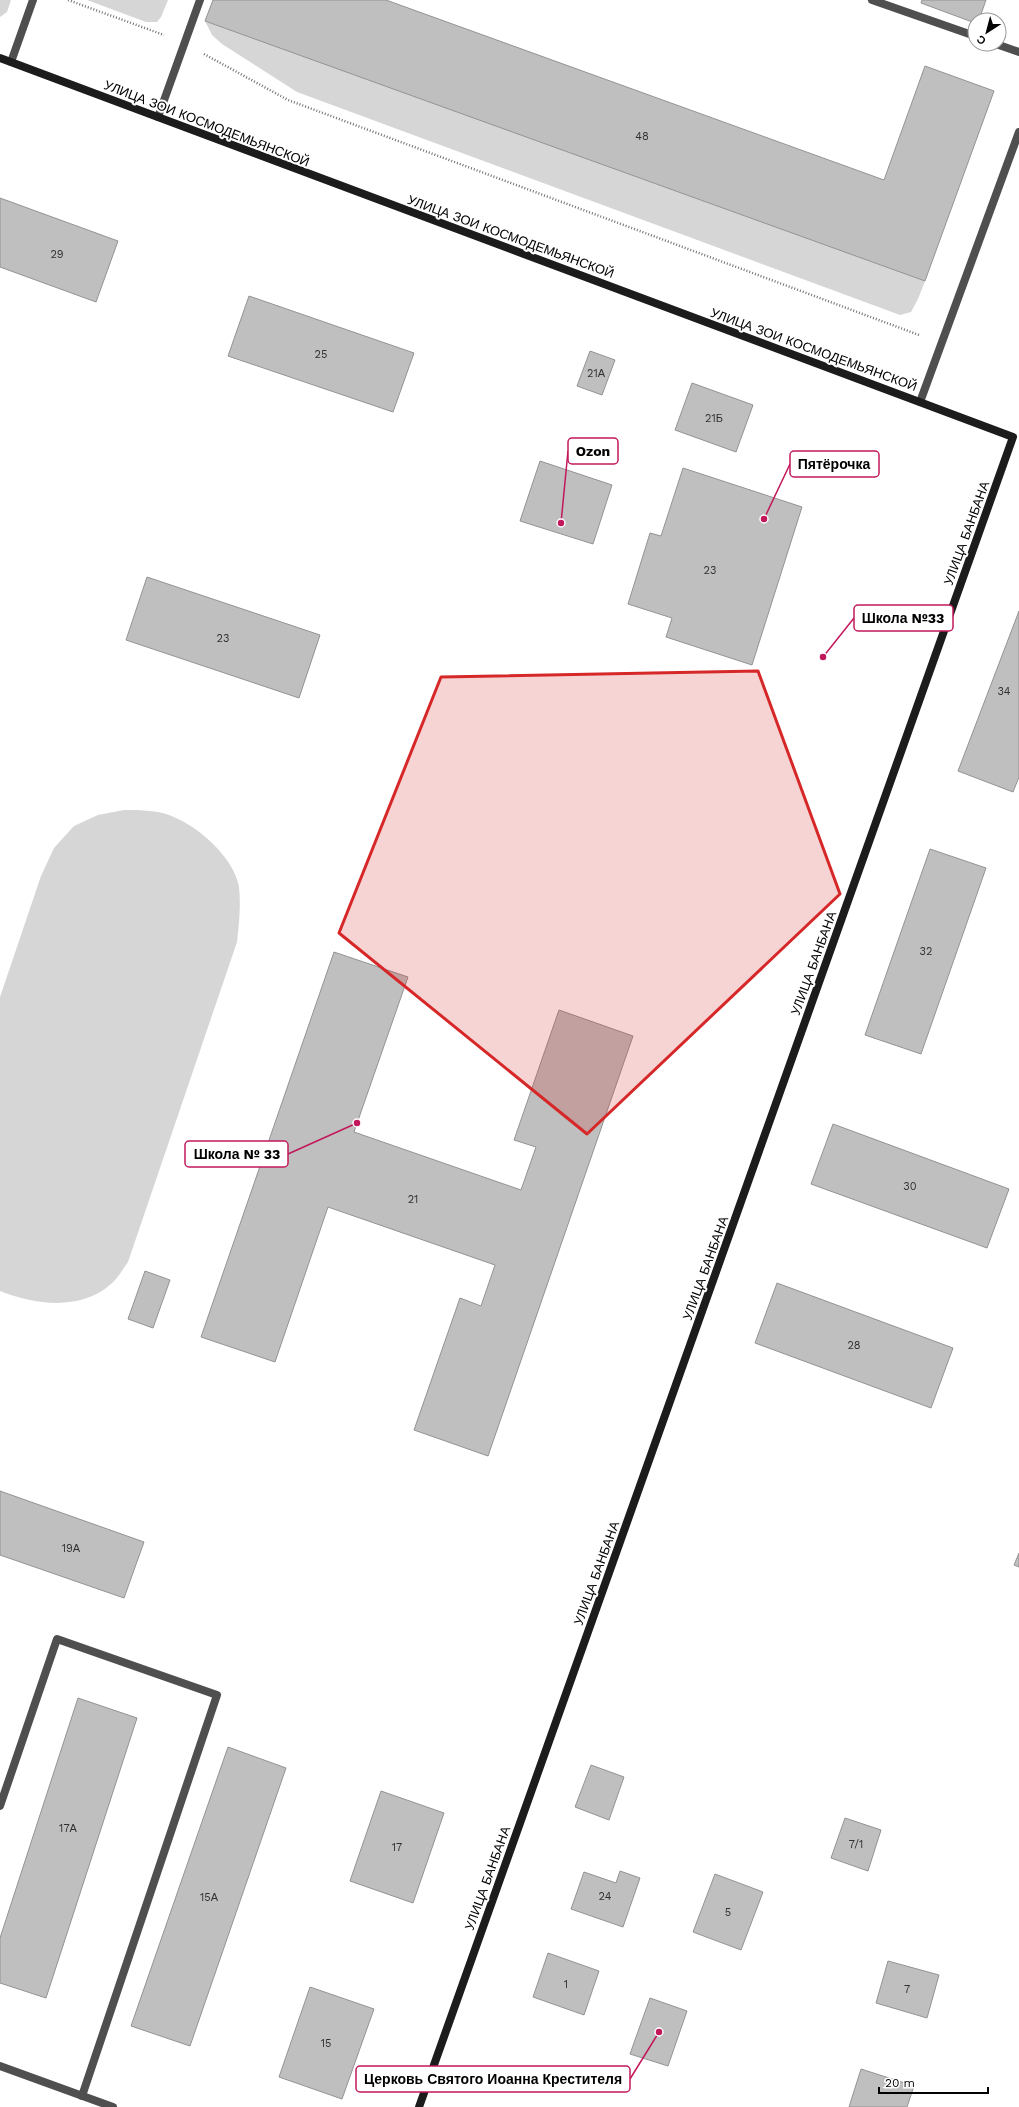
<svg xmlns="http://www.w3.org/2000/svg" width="1019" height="2107" viewBox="0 0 1019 2107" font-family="'Work Sans',sans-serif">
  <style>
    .green { fill: #d6d6d6 }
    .building { fill: #bfbfbf; stroke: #939393 }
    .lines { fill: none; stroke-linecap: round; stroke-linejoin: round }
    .path { stroke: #717171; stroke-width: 2.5; stroke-dasharray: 1 2; stroke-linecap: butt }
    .lane { stroke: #4f4f4f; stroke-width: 8 }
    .secondary { stroke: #1c1c1c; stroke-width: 8 }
    .marked { fill: #d62828; fill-opacity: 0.2; stroke: #d62828; stroke-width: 3; stroke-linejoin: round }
    .labels { text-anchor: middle; stroke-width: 4; stroke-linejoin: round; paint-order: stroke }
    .number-label { font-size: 11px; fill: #303030 }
    .street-label { font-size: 13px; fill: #000; stroke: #fff }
    .leader { fill: none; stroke: #c2185b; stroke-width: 1.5 }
    .callout-dot { fill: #c2185b; stroke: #fff; stroke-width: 1.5 }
    .callout { fill: #fff; stroke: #c2185b; stroke-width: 1.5 }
    .callout-label { font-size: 14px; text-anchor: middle; font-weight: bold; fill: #000 }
  </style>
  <rect width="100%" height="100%" fill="#fff"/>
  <g class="green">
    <polygon points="0,0 11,0 7,12 0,17"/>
    <polygon points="87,0 168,0 161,17 157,22 146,22"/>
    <polygon points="205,21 925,281 918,299 911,312 900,315 297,92 222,44 212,35"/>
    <path d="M124 810C138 810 155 810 169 815 197 825 234 857 239 887 241 905 239 924 237 942L128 1262C123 1269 118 1278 111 1284 81 1311 35 1305 0 1291V997L41 876 54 848 74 826 98 815Z"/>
  </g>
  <g class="building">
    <polygon points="213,0 386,0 884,180 925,66 994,91 925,281 205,21"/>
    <polygon points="922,0 986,0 979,20 975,20 975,23 921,3"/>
    <polygon points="0,198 118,241 96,302 0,267"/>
    <polygon points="249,296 414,353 393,412 228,356"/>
    <polygon points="590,351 615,360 602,395 577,386"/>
    <polygon points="692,383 753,405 736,452 675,430"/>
    <polygon points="540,461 612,485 593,544 520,521"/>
    <polygon points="683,468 802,507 752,665 666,637 672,618 628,604 650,533 661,536"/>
    <polygon points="147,577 320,635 299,698 126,640"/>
    <polygon points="1019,611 1019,777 1013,792 958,771"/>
    <polygon points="930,849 986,868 921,1054 865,1035"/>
    <polygon points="334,952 408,977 354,1132 521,1190 536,1147 514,1140 559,1010 633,1036 488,1456 414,1430 460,1298 481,1306 495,1265 328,1207 275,1362 201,1337"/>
    <polygon points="833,1124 1009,1189 987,1248 811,1184"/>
    <polygon points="145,1271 170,1280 153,1328 128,1319"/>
    <polygon points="777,1283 953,1348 931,1408 755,1343"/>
    <polygon points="0,1491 144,1542 124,1598 0,1555"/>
    <polygon points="1019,1553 1019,1567 1014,1565"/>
    <polygon points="78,1698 137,1718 46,1998 0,1983 0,1938"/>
    <polygon points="228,1747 286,1768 190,2046 131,2026"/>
    <polygon points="591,1765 624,1777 609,1820 575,1807"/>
    <polygon points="381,1791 444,1813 413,1903 350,1881"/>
    <polygon points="845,1818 881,1830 868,1871 831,1858"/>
    <polygon points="620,1871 640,1878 623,1927 571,1909 584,1872 616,1883"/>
    <polygon points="715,1874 763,1892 741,1950 693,1932"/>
    <polygon points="548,1953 599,1971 584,2015 533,1997"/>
    <polygon points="888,1961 939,1975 927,2018 876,2003"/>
    <polygon points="310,1987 374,2009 342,2099 279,2077"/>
    <polygon points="650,1998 687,2011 668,2066 630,2054"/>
    <polygon points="861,2069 914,2086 907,2107 849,2107"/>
  </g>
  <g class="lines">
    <g class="path">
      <polyline points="68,0 164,35"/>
      <polyline points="204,54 288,100 919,335"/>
    </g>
    <g class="lane">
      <polyline points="872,0 975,36"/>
      <polyline points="996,44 1019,52"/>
      <polyline points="11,62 33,0"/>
      <polyline points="158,117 200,0"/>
      <polyline points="920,402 1019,132"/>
      <polyline points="0,1806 57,1639 217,1695 82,2096"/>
      <polyline points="0,2066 113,2107"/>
    </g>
    <polyline class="secondary" points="0,58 1013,437 419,2107"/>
  </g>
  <path class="marked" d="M758 671 840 894 587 1134 339 933 441 677Z"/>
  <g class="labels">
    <g class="number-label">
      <text x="642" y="140">48</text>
      <text x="57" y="258">29</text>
      <text x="321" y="358">25</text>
      <text x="596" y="377">21А</text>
      <text x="714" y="422">21Б</text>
      <text x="710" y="574">23</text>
      <text x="223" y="642">23</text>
      <text x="1004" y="695">34</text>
      <text x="926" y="955">32</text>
      <text x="910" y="1190">30</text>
      <text x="413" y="1203">21</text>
      <text x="854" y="1349">28</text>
      <text x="71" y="1552">19А</text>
      <text x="68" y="1832">17А</text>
      <text x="856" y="1848">7/1</text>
      <text x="397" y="1851">17</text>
      <text x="605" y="1900">24</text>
      <text x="209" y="1901">15А</text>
      <text x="728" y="1916">5</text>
      <text x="566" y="1988">1</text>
      <text x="907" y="1993">7</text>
      <text x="326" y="2047">15</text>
    </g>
    <g class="street-label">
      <text transform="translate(207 123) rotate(21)" y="5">УЛИЦА ЗОИ КОСМОДЕМЬЯНСКОЙ</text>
      <text transform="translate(511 236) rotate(20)" y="5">УЛИЦА ЗОИ КОСМОДЕМЬЯНСКОЙ</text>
      <text transform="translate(814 349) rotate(20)" y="5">УЛИЦА ЗОИ КОСМОДЕМЬЯНСКОЙ</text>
      <text transform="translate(966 533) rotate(-70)" y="5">УЛИЦА БАНБАНА</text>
      <text transform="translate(813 963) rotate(-70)" y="5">УЛИЦА БАНБАНА</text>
      <text transform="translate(705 1268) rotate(-70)" y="5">УЛИЦА БАНБАНА</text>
      <text transform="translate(596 1573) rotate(-70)" y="5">УЛИЦА БАНБАНА</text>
      <text transform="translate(487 1878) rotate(-70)" y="5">УЛИЦА БАНБАНА</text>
    </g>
  </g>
  <path class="leader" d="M561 523L568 451M764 519L790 464M823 657L854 618M357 1123L288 1154M659 2032L630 2079"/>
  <g class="callout-dot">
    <circle cx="561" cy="523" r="4"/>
    <circle cx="764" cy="519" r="4"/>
    <circle cx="823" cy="657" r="4"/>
    <circle cx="357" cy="1123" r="4"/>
    <circle cx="659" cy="2032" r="4"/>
  </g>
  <g class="callout">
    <rect x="568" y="438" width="50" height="26" rx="4"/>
    <rect x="790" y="451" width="89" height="26" rx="4"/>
    <rect x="854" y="605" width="99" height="26" rx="4"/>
    <rect x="185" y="1141" width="103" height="26" rx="4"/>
    <rect x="356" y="2066" width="274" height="26" rx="4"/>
  </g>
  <g class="callout-label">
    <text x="593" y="456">Ozon</text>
    <text x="834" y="469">Пятёрочка</text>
    <text x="903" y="623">Школа №33</text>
    <text x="237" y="1159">Школа № 33</text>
    <text x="493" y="2084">Церковь Святого Иоанна Крестителя</text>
  </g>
  <g transform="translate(987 32) rotate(216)"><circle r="19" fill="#ffffff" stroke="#999999"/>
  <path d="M0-3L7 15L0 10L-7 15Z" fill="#000000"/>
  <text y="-6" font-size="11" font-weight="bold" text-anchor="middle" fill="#000000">С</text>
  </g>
  <path d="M879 2087v6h109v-6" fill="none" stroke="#000000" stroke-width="2"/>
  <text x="885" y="2087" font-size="12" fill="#000000" stroke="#ffffff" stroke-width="3" paint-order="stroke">20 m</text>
</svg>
